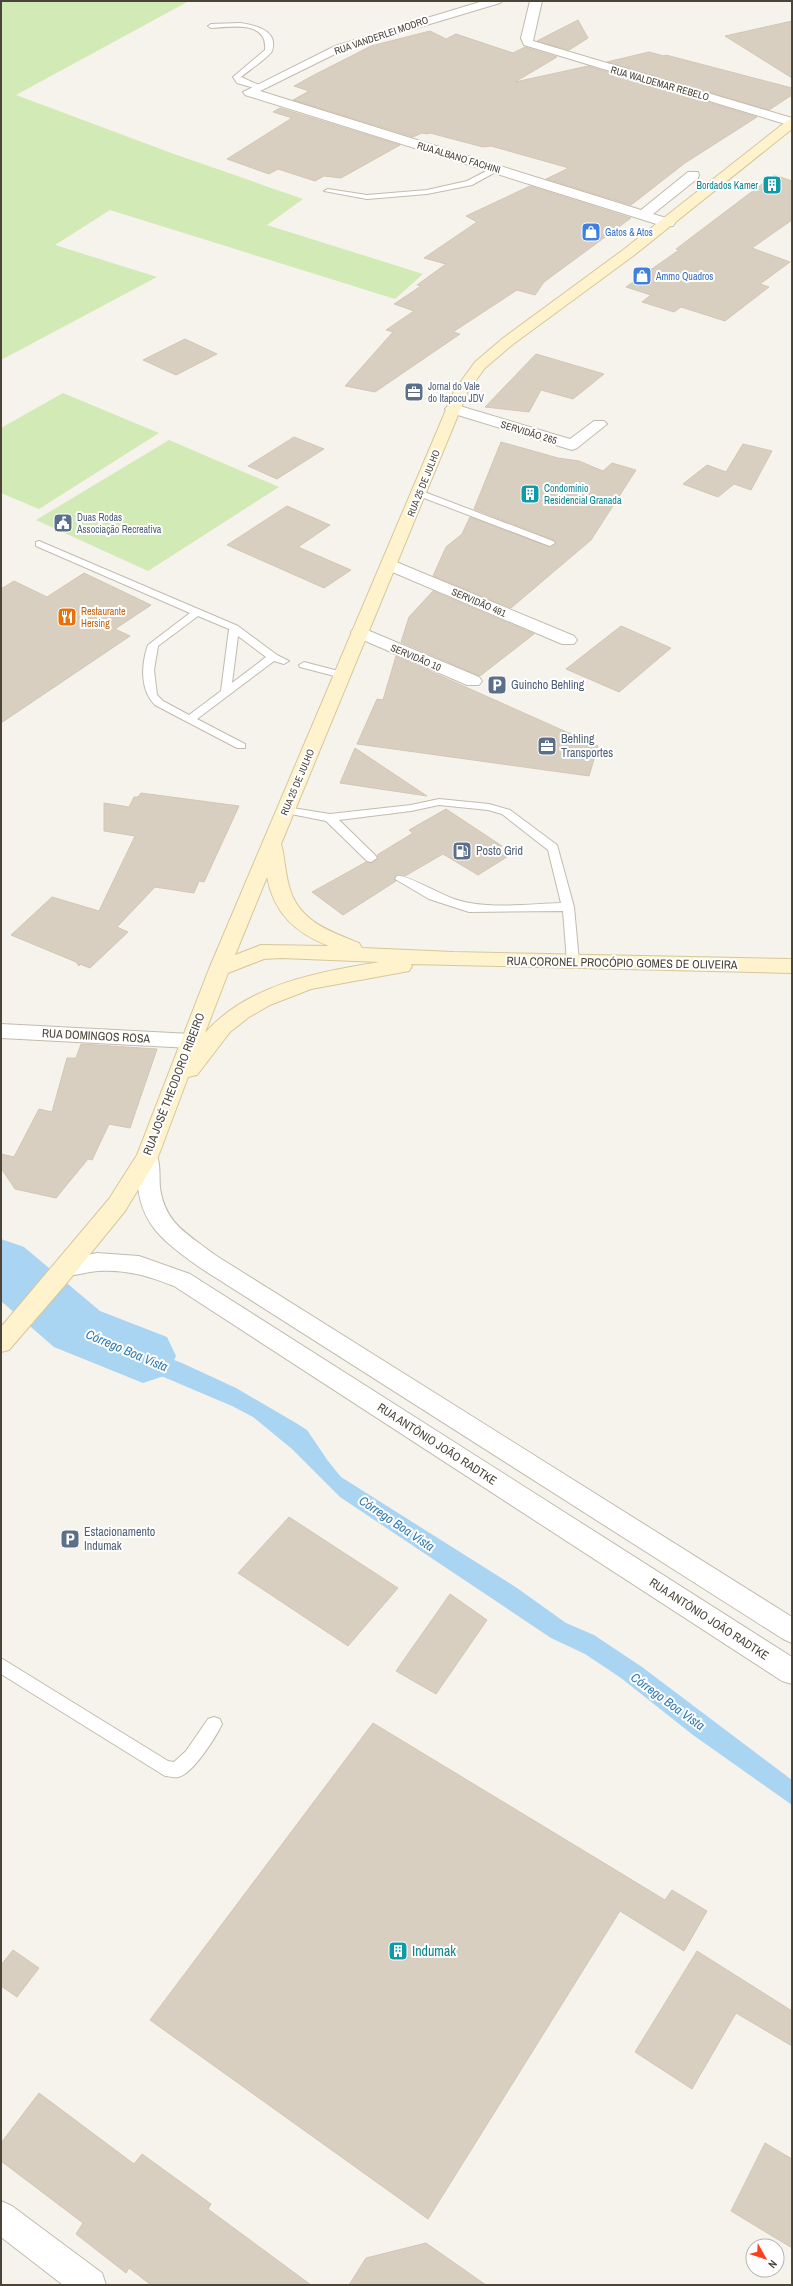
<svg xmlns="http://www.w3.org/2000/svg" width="793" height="2286" viewBox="0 0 793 2286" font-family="'Archivo Narrow',sans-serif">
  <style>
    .green { fill: #d2eab5 }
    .water { fill: #a9d4f2 }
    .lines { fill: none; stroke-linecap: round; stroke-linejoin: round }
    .river { fill: #a9d4f2; fill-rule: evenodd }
    .building { fill: #d8cfc1; stroke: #d3c7b4 }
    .service-casing { stroke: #c2bbae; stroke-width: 2 }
    .minor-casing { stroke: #c2bbae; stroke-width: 2 }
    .tertiary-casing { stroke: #c2bbae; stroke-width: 2 }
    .secondary-casing { stroke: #d6c79b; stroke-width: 2 }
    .service { fill: #fff; fill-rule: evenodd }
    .minor { fill: #fff; fill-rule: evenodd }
    .tertiary { fill: #fff; fill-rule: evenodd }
    .secondary { fill: #fff3cd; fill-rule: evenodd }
    .labels { text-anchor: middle; stroke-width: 4; stroke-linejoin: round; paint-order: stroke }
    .far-street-label { font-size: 10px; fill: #4b4439; stroke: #fff }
    .far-culture-label { font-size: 10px; fill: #0d838f; stroke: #fff; text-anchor: end }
    .far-shop-label { font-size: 10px; fill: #366cbe; stroke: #fff; text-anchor: start }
    .far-service-label { font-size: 10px; fill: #4e5e75; stroke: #fff; text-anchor: start }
    .far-food-label { font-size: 10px; fill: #c56008; stroke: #fff; text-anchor: start }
    .service-label { font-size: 12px; fill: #4e5e75; stroke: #fff; text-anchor: start }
    .street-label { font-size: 12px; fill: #4b4439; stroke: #fff }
    .water-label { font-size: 13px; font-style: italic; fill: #2e7ab2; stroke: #fff }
    .near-culture-label { font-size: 14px; fill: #0d838f; stroke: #fff; text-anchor: start }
  </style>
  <rect width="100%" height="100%" fill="#f6f3ec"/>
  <g class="green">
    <polygon points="1,1 189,1 16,95 174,154 303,199 267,225 423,274 395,299 110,210 55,245 157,277 1,360"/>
    <polygon points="63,393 159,433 39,509 1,493 1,428"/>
    <polygon points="169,440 279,487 148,571 36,520"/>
  </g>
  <g class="water">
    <polygon points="1,1249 22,1268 7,1285 1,1280"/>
    <polygon points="74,1313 109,1335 182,1363 236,1388 296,1423 307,1430 328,1461 341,1477 517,1588 566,1623 594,1635 642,1667 792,1780 792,1805 693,1735 621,1678 585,1654 551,1638 340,1497 292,1449 253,1417 232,1406 95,1348 60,1327"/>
  </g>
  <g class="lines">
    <polygon class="river" points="1,1239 24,1247 100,1311 167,1337 176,1356 167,1375 143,1383 54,1347 1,1301"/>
  </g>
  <g class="building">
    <polygon points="578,20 588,38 569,50 537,41"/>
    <polygon points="792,21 792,78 725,36"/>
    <polygon points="430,31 446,39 456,34 513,53 525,47 557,57 515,82 588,66 757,117 685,163 631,205 546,179 569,168 491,146 483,147 430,133 427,134 422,133 413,137 293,100 309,91 294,86 314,75 371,46"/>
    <polygon points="649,52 664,56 666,55 792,88 792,95 769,110 607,62"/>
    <polygon points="280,108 400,145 341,178 324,176 315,181 278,169 269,174 227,159 292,118 273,112"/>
    <polygon points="774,175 792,181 792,220 752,248 790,262 760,284 769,287 725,321 681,307 674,312 642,302 651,295 626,287 679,250 676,249"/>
    <polygon points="530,186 631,218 544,282 535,295 517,290 453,332 460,334 375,392 345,386 393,332 386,330 414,311 394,304 421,286 417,285 446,264 424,258 477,222 466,216"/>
    <polygon points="185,339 217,354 176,375 143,360"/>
    <polygon points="536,354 604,374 573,399 541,390 529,412 485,407"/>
    <polygon points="294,437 324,449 277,479 248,466"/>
    <polygon points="501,442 558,458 579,461 603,471 612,463 636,470 591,540 511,608 433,576 446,547 462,534 470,517 550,547 556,543 554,540 474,509"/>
    <polygon points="743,444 772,451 751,490 734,484 718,497 683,484 707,465 726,472"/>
    <polygon points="287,506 330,525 298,547 351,570 324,588 227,545"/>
    <polygon points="84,573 151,605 115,629 130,636 1,723 1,589 14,581 47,597"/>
    <polygon points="433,591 534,634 480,676 401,642 409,617"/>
    <polygon points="621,626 671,648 619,692 566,669"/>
    <polygon points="396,656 598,746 589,776 357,744 377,699 383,700"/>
    <polygon points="355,748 427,796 340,783"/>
    <polygon points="141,793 239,806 204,882 199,881 194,893 155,887 117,927 128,932 90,968 80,964 79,966 76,962 11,935 52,897 99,911 135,836 104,831 104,803 129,807 134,797 138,797"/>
    <polygon points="446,809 502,846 498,848 510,855 478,875 443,854 405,876 396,875 394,879 396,881 343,915 312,892 366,862 372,863 378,858 377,855 413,833 409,830"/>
    <polygon points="81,1044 157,1049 130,1128 109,1124 92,1160 88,1159 56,1198 15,1189 1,1168 1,1154 14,1157 39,1109 52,1112 67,1058 76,1058"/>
    <polygon points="289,1517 398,1588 348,1646 238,1573"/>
    <polygon points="450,1594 487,1620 436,1694 396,1671"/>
    <polygon points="373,1723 665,1900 672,1890 707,1911 684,1951 620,1911 428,2219 150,2020"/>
    <polygon points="13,1950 39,1968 17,1997 1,1986 1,1965"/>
    <polygon points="697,1951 792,2011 792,2046 736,2013 692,2089 635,2052"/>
    <polygon points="39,2093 134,2164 142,2154 211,2204 208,2209 311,2285 151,2285 129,2268 126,2273 76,2234 83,2223 1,2161 1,2143"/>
    <polygon points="765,2143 792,2159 792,2248 731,2211"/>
    <polygon points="426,2243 486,2285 349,2285 366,2258"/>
  </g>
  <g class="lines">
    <defs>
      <g id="service">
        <path d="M240 23C254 25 279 30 272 51 269 57 247 72 241 77L261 86V90L237 83 233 77 265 50C268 20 231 27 211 28L208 26 211 24Z"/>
        <polygon points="494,167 501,169 472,185 427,194 367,199 324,191 328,189 367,195 427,190 467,181"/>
        <polygon points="419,490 553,541 555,543 550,546 547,545 416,495 414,493"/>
        <path d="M39 541 238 626 277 655 289 661 284 664 274 661 197 719 245 744V748H237L155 705C140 690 141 665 148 645L190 613 36 546V542ZM198 616 229 629 221 691 189 715 163 701 157 695 154 670 158 646ZM238 636 266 657 232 683Z"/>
        <polygon points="304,662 346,673 347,675 342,678 300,667 299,665"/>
        <path d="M439 799 489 804 510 810 557 845 574 907 579 961 577 964H569L567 961 563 911 469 912 429 899 395 879 397 876C405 874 442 895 454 899 487 910 527 904 561 903L548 850 502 814 488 810 439 805 411 811 339 820 375 855 377 858 371 862 367 861 326 821 286 813 280 810 286 807 330 814 411 805Z"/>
        <path d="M1 1658 168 1761 174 1762 186 1751 208 1719 214 1717 220 1719 222 1724C216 1737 192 1775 178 1777 174 1778 169 1776 165 1776L1 1674Z"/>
      </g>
      <g id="minor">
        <polygon points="483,1 502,1 500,3 343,50 260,91 641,210 688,172 698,172 699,175 698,178 653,214 673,220 675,223 673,226 663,226 245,95 243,92 335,46"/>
        <polygon points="530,1 542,1 533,41 792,118 792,126 524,45 521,38"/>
        <polygon points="453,404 570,439 594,421 604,421 607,424 577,448 572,450 448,412 445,409 448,406"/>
        <polygon points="389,559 574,636 577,640 574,644 562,644 383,568 381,564 383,560"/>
        <polygon points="360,627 479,677 482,681 479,685 467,685 354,636 351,632 354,628"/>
        <polygon points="1,1024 191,1034 198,1036 202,1041 198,1046 191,1048 1,1038"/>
        <polygon points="1,2201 12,2206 102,2273 106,2285 63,2285 1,2237"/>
      </g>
      <g id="tertiary">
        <path d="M147 1149 155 1151C161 1162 159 1176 160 1188 165 1224 188 1234 215 1255L792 1617V1643L783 1639 199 1267C164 1241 140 1226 137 1178 136 1169 135 1160 139 1151Z"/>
        <path d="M97 1253 139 1256 190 1274 792 1657V1684L782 1681 174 1286C149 1276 125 1269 98 1271 84 1272 71 1278 58 1274L54 1268 58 1262Z"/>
      </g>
      <path id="secondary" d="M792 119V129L633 256 512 345 485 368 468 391 281 844C285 857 285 873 289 886 298 921 329 931 359 943L362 948 453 952 792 959V973L411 964 412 966 409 971 311 989 270 1005 249 1017 230 1032 197 1075 188 1077 158 1157 125 1211 65 1285 9 1350 1 1352V1327L109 1199 137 1155 209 969 454 391 475 362 502 339 623 250 788 120ZM267 877C274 913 295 933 329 946L261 945 235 955ZM281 958 380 962C318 972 248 984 205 1033L228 973 264 959Z"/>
    </defs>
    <use href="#service" class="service-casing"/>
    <use href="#minor" class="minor-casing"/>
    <use href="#tertiary" class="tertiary-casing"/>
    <use href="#secondary" class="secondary-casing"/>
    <use href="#service" class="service"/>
    <use href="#minor" class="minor"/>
    <use href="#tertiary" class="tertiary"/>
    <use href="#secondary" class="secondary"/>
  </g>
  <defs>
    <symbol id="building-square" viewBox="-11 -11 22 22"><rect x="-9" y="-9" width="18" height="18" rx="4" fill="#0f9aa8" stroke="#fff"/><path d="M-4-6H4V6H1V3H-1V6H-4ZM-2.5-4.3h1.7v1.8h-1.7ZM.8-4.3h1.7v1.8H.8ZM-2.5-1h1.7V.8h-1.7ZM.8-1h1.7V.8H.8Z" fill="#fff"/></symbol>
    <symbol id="shop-square" viewBox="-11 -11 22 22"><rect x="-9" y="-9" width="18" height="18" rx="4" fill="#3f7fe0" stroke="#fff"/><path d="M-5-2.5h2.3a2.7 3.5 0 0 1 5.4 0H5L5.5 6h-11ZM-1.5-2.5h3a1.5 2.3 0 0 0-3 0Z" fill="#fff"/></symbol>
    <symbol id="office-square" viewBox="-11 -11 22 22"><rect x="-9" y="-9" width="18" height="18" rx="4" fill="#5c6f8a" stroke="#fff"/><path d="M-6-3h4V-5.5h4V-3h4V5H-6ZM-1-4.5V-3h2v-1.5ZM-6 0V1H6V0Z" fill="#fff"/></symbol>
    <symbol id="civic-square" viewBox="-11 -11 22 22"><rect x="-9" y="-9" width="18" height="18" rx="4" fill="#5c6f8a" stroke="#fff"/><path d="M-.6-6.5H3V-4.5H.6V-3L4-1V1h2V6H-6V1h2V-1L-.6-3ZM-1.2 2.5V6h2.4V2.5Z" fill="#fff"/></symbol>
    <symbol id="restaurant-square" viewBox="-11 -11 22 22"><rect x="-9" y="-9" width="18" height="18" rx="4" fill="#e8710a" stroke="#fff"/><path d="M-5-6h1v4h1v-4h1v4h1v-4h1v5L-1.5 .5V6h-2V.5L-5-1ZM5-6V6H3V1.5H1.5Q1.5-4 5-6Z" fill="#fff"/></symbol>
    <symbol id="parking-square" viewBox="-11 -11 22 22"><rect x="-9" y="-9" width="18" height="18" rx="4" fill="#5c6f8a" stroke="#fff"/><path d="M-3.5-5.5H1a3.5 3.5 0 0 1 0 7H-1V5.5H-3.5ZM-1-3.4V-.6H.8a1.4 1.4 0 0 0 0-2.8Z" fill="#fff"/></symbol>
    <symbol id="fuel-square" viewBox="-11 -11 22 22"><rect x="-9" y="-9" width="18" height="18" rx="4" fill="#5c6f8a" stroke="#fff"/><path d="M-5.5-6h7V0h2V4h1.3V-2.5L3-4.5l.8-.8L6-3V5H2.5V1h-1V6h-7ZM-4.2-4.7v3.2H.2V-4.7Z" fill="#fff"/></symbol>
  </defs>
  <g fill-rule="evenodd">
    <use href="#building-square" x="761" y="174" width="22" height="22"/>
    <use href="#shop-square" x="580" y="221" width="22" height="22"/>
    <use href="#shop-square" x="631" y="265" width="22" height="22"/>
    <use href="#office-square" x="403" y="381" width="22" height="22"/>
    <use href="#building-square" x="519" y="483" width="22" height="22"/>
    <use href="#civic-square" x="52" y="512" width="22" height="22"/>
    <use href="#restaurant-square" x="56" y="606" width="22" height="22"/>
    <use href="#parking-square" x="486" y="674" width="22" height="22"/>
    <use href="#office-square" x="536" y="735" width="22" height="22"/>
    <use href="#fuel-square" x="451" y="840" width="22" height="22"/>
    <use href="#parking-square" x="59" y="1528" width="22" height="22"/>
    <use href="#building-square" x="387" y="1940" width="22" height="22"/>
  </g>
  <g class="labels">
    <g class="far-street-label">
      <text transform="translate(381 35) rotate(-19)" y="4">RUA VANDERLEI MODRO</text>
      <text transform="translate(660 83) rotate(16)" y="4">RUA WALDEMAR REBELO</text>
      <text transform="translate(459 157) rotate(17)" y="4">RUA ALBANO FACHINI</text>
      <text transform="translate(529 432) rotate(17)" y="4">SERVIDÃO 265</text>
      <text transform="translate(423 483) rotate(-68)" y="4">RUA 25 DE JULHO</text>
      <text transform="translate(479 602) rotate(23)" y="4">SERVIDÃO 491</text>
      <text transform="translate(416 657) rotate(23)" y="4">SERVIDÃO 10</text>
      <text transform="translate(297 782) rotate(-67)" y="4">RUA 25 DE JULHO</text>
    </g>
    <g class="far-culture-label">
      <text x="758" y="189">Bordados Kamer</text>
      <text x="544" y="492" text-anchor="start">Condomínio<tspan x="544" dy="12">Residencial Granada</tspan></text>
    </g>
    <g class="far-shop-label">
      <text x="605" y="236">Gatos &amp; Atos</text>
      <text x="656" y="280">Ammo Quadros</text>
    </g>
    <g class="far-service-label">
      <text x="428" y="390">Jornal do Vale<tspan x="428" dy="12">do Itapocu JDV</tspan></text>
      <text x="77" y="521">Duas Rodas<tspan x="77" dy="12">Associação Recreativa</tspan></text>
    </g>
    <g class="far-food-label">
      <text x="81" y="615">Restaurante<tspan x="81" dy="12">Hersing</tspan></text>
    </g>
    <g class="service-label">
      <text x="511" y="689">Guincho Behling</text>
      <text x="561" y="743">Behling<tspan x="561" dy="14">Transportes</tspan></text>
      <text x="476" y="855">Posto Grid</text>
      <text x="84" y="1536">Estacionamento<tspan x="84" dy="14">Indumak</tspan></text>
    </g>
    <g class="street-label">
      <text transform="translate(622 963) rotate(1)" y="4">RUA CORONEL PROCÓPIO GOMES DE OLIVEIRA</text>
      <text transform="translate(96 1036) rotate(3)" y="4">RUA DOMINGOS ROSA</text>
      <text transform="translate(174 1084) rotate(-69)" y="4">RUA JOSÉ THEODORO RIBEIRO</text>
      <text transform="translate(437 1444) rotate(33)" y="4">RUA ANTÔNIO JOÃO RADTKE</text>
      <text transform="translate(709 1619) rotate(33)" y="4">RUA ANTÔNIO JOÃO RADTKE</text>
    </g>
    <g class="water-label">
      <text transform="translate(127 1350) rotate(23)" y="5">Córrego Boa Vista</text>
      <text transform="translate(397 1523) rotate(34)" y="5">Córrego Boa Vista</text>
      <text transform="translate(668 1701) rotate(36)" y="5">Córrego Boa Vista</text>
    </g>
    <g class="near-culture-label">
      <text x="412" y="1956">Indumak</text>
    </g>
  </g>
  <rect width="793" height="2286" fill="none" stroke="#4b4439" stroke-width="4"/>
  <g transform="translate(765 2258) rotate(129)"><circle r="19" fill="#ffffff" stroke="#b7b4b0"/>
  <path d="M0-3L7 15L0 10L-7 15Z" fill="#fc3f1d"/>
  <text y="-6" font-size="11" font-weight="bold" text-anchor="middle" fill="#4b4439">N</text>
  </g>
</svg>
